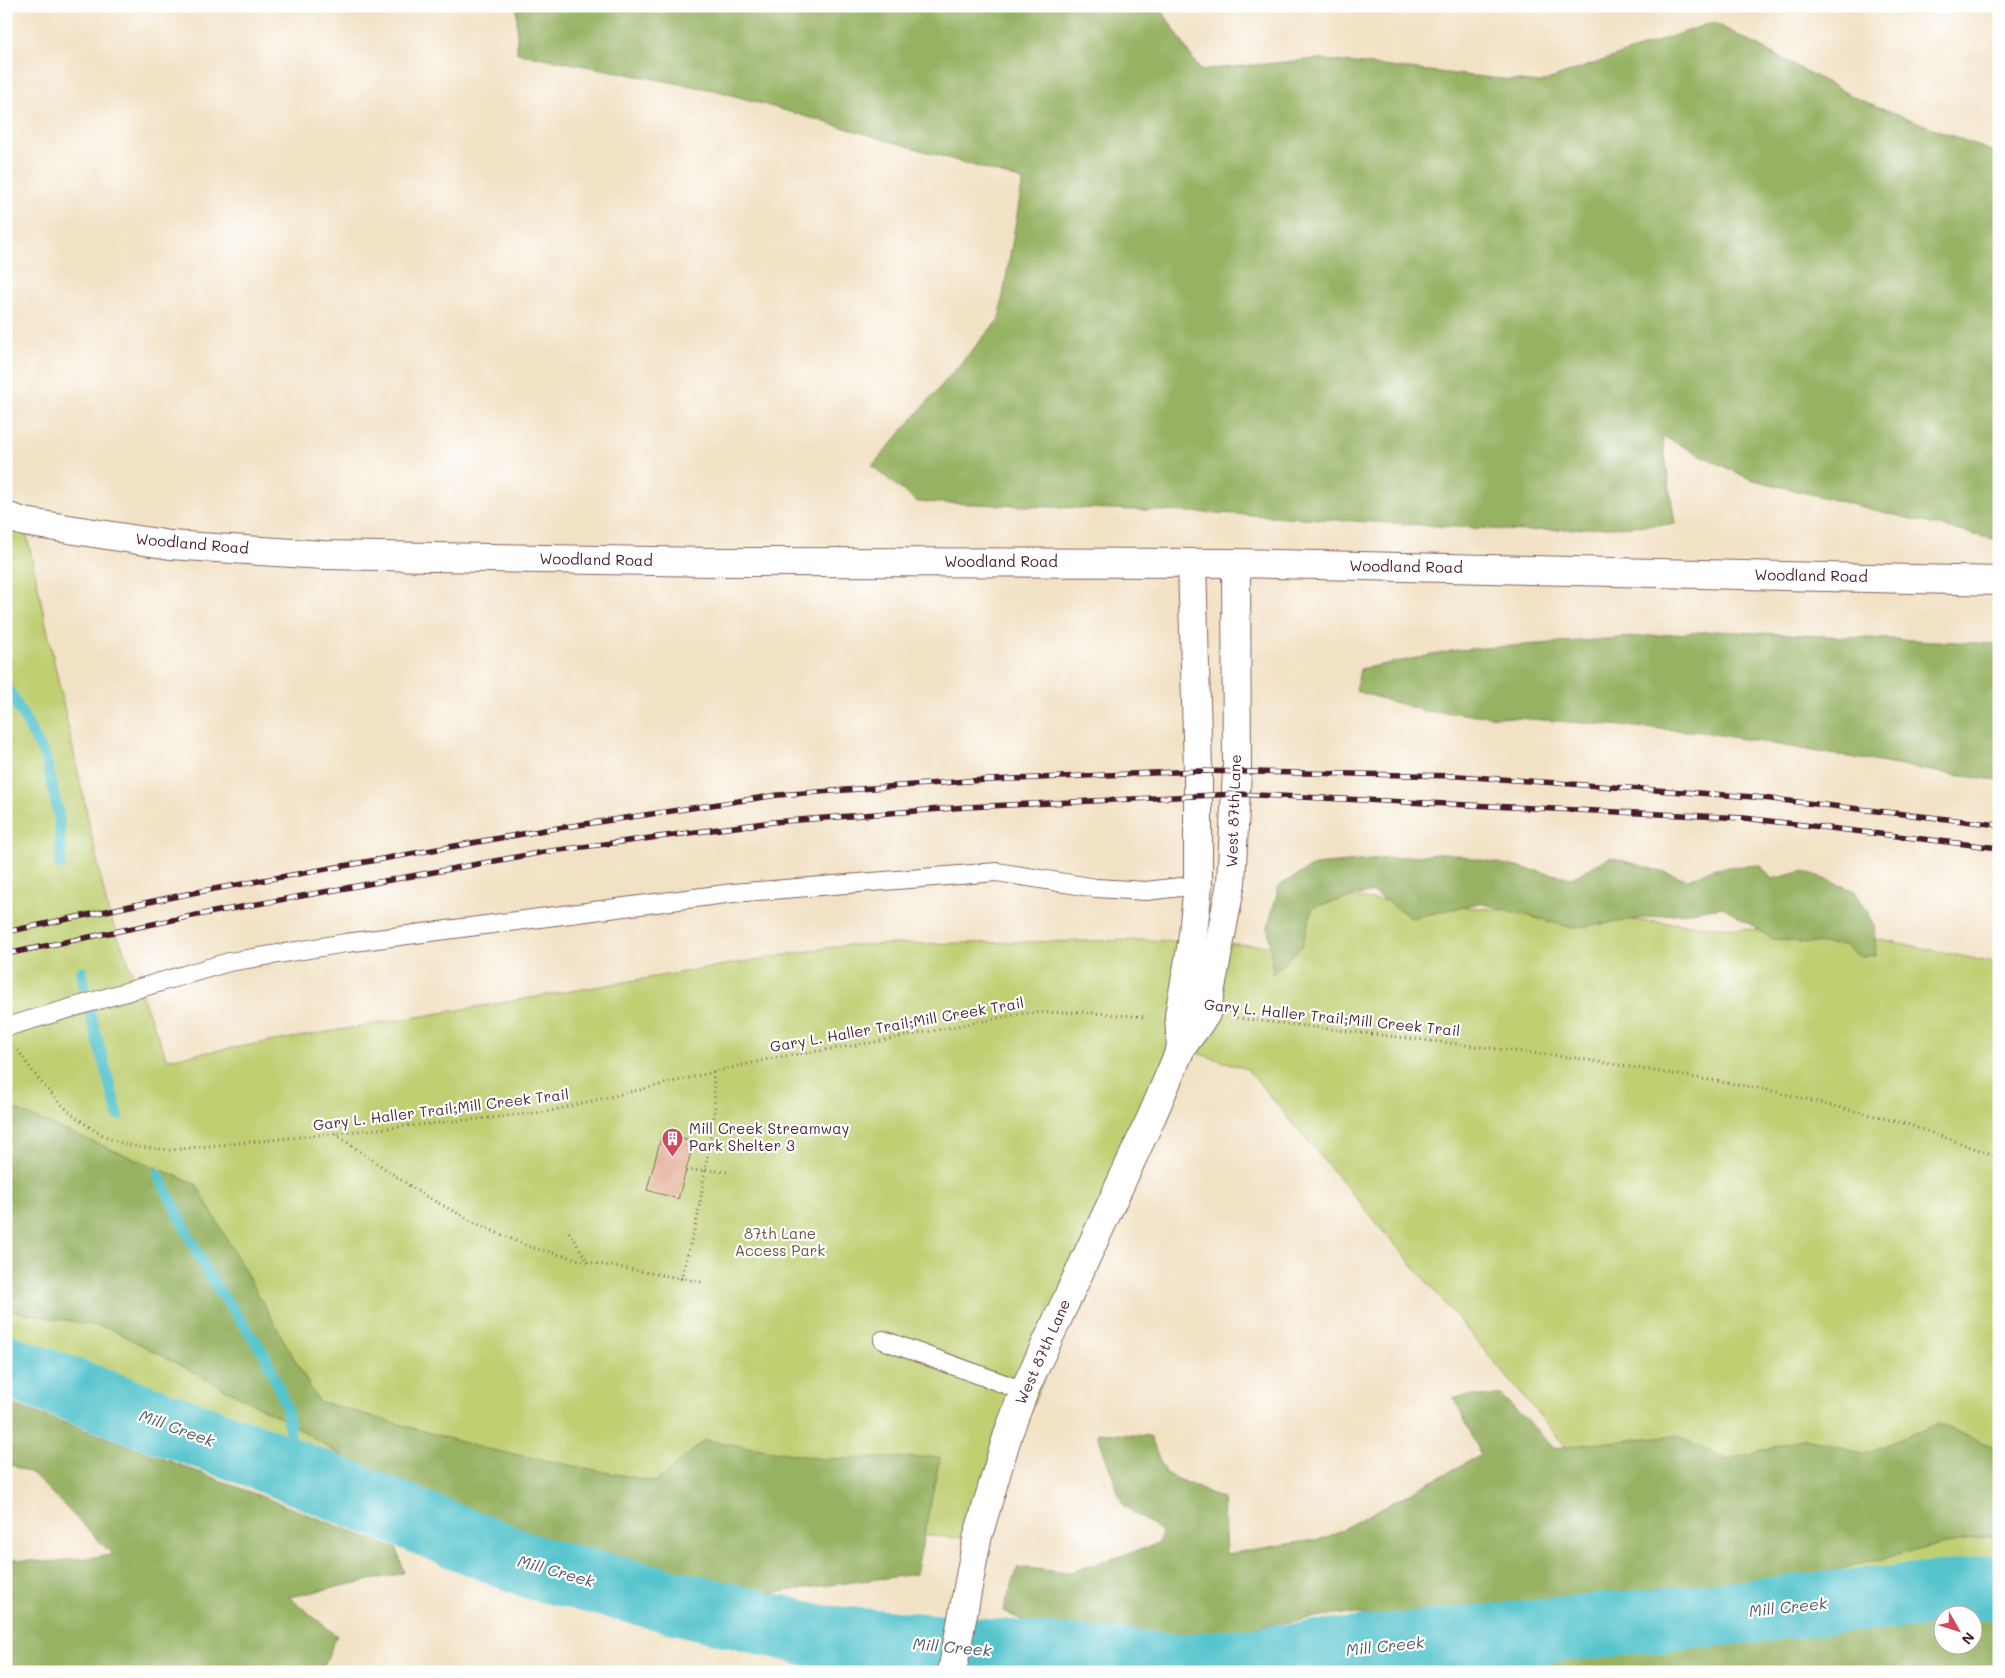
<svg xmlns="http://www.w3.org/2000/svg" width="2005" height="1678" viewBox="0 0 2005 1678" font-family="Mali,sans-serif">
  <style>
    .green { fill: #bfcf72; stroke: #84774e; fill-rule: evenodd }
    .forest { fill: #97b264; stroke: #706848; fill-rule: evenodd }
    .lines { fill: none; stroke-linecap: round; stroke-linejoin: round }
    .stream { stroke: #57c4cd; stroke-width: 11 }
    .river { stroke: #57c4cd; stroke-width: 64 }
    .building { fill: #df9d86 }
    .service-casing { stroke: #856361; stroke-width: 20 }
    .minor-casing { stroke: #856361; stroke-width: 30 }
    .secondary-casing { stroke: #856361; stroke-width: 30 }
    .path { stroke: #856361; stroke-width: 3; stroke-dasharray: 1 4; stroke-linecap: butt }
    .service { stroke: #fff; stroke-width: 18 }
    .minor { stroke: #fff; stroke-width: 28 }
    .secondary { stroke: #fff; stroke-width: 28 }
    .rail-casing { stroke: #4a1f2b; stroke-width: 5.5 }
    .rail { stroke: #fff; stroke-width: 4; stroke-dasharray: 11; stroke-linecap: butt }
    .labels { text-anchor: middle; stroke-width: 4.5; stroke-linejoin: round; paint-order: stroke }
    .street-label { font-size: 15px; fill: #4a1f2b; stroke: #fff }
    .poi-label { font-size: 15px; fill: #4a1f2b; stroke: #fff; text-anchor: start }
    .park-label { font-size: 15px; fill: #6d5440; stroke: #fff }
    .water-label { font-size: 16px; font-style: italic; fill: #4f5964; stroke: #fff }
  </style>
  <rect width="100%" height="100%" fill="#fff"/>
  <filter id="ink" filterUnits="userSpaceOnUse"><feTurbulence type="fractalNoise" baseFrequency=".02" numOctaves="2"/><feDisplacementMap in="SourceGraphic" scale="10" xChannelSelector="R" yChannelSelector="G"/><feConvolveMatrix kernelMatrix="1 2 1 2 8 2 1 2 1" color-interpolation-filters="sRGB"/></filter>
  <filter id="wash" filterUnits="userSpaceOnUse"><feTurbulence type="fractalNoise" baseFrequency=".0096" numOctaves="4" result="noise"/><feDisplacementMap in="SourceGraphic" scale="20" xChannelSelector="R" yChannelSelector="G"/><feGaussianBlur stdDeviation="1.12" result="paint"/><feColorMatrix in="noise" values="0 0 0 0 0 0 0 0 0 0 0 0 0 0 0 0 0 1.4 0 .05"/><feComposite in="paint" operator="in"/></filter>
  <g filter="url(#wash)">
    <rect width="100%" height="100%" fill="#f2e2c5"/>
    <path class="green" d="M6 516 24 522 108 911 167 1059 845 945 1147 940 1276 946 1299 894 1885 940 1999 964V1672H1725L1708 1615 1247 1069 1181 1048 977 1539 546 1510 255 1456 6 1366ZM1942 1616H1972V1646H1942Z"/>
    <g class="forest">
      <polygon points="326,6 367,6 358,13"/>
      <polygon points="517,6 1159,6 1200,70 1317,59 1539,83 1713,22 1856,98 1999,154 1999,537 1992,539 1750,479 1662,436 1675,524 1525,531 1218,513 917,502 872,466 999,319 1023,180 718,91 517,53"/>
      <polygon points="1716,631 1999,644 1999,780 1961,776 1702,732 1424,711 1356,691 1360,669 1457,650"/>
      <polygon points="1447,853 1572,878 1610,857 1688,879 1715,868 1760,865 1772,879 1805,871 1855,891 1874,924 1876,955 1860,957 1845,945 1806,943 1773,939 1723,907 1573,928 1480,903 1412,918 1372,892 1313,907 1302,946 1273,974 1268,927 1279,886 1315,865"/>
      <polygon points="6,1106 196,1184 318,1401 482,1448 656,1482 705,1440 823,1459 940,1457 916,1574 752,1595 641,1576 430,1512 290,1423 109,1328 6,1310"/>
      <polygon points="1501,1395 1554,1448 1676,1435 1727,1460 1805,1438 1863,1454 1938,1424 1999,1449 1999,1535 1947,1543 1758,1589 1657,1588 1420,1624 1349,1613 1175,1639 1046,1632 1003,1611 1018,1567 1068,1573 1158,1544 1162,1532 1123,1505 1097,1433 1150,1436 1165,1473 1223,1499 1226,1554 1326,1538 1481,1455 1454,1397"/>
      <polygon points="6,1402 136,1448 397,1549 404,1573 289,1597 337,1636 321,1672 6,1672 6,1559 48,1562 113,1555 33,1474 6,1463"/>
      <path d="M1999 1609V1672H1436L1580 1638 1880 1612ZM1942 1616H1972V1646H1942Z"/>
    </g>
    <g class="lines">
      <g class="stream">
        <polyline points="6,685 46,758 59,817 61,865"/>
        <polyline points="82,971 84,986"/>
        <polyline points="90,1013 118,1115"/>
        <polyline points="158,1174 209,1276 265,1355 286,1405 295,1471"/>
      </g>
      <polyline class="river" points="6,1366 255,1456 535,1568 821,1637 1182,1666 1999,1587"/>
    </g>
    <g id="blocks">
      <polygon class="building" points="662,1134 694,1142 678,1199 647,1190"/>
    </g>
  </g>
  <g filter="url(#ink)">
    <use href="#blocks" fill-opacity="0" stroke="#856361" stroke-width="1"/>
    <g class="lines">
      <defs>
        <g id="service">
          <polyline points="6,1027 229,962 346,943 733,893 997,872 1096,888 1146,891 1198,885"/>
          <polyline points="883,1340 1024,1391"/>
        </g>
        <g id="minor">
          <polyline points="1181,1048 1179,1015 1192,943 1198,885 1198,771 1192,563"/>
          <polyline points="952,1672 977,1539 1008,1434 1024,1391 1152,1116 1181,1048 1206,1014 1231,883 1237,771 1236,563"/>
        </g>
        <polyline id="secondary" points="6,516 24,522 170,545 323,555 709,562 1236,563 1999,581"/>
      </defs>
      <use href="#service" class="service-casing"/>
      <use href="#minor" class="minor-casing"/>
      <use href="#secondary" class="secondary-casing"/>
      <g class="path">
        <polyline points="1237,1018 1575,1058 1764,1089 1907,1124 1999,1157"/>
        <path d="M18 1050C41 1086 70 1119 109 1138 128 1147 150 1148 170 1150L546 1112 773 1058 864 1044 1025 1013 1081 1012 1146 1017"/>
        <polyline points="335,1134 420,1193 479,1225 530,1247 588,1262 702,1282"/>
        <polyline points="686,1171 706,1170 727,1172"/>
        <polyline points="569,1232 588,1262"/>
        <polyline points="681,1279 698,1215 715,1108 713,1071"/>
      </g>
      <use href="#service" class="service"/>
      <use href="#minor" class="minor"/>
      <use href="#secondary" class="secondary"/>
      <defs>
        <g id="rail">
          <polyline points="6,932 197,892 545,830 778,795 968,781 1198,771 1458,776 1754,797 1999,825"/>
          <polyline points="6,954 197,915 544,852 773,822 967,807 1236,794 1744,818 1999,848"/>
        </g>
      </defs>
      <use href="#rail" class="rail-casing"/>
      <use href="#rail" class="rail"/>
    </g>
  </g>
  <defs>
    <symbol id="building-pin" viewBox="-11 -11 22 30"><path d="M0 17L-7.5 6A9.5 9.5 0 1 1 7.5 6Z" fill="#d1495b" stroke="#fff"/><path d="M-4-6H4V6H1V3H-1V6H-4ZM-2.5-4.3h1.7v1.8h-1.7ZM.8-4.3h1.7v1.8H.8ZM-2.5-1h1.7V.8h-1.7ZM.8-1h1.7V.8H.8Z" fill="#fff"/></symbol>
  </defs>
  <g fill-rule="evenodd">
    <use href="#building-pin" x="660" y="1126" width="25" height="34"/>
  </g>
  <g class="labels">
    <g class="street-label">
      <text transform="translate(192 544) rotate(5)" y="5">Woodland Road</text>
      <text transform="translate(596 560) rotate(1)" y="5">Woodland Road</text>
      <text x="1001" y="567">Woodland Road</text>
      <text transform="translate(1406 567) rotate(1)" y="5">Woodland Road</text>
      <text transform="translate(1811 576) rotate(1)" y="5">Woodland Road</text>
      <text transform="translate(1234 811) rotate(-88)" y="5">West 87th Lane</text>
      <text transform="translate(1332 1018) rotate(6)" y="5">Gary L. Haller Trail;Mill Creek Trail</text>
      <text transform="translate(897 1025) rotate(-10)" y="5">Gary L. Haller Trail;Mill Creek Trail</text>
      <text transform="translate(441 1110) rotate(-7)" y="5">Gary L. Haller Trail;Mill Creek Trail</text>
      <text transform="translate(1043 1352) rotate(-66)" y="5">West 87th Lane</text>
    </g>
    <g class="poi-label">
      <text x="689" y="1134">Mill Creek Streamway<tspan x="689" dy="17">Park Shelter 3</tspan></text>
    </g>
    <g class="park-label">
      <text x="780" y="1239">87th Lane<tspan x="780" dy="17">Access Park</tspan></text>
    </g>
    <g class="water-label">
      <text transform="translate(177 1428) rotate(20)" y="6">Mill Creek</text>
      <text transform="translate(556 1571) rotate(16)" y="6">Mill Creek</text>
      <text transform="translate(1788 1607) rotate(-6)" y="6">Mill Creek</text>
      <text transform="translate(1385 1646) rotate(-6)" y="6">Mill Creek</text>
      <text transform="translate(952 1647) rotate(5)" y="6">Mill Creek</text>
    </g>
  </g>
  <rect width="2005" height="1678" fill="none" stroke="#fff" stroke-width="25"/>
  <g transform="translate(1958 1630) rotate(129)"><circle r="24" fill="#ffffff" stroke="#b7a5aa"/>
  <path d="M0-4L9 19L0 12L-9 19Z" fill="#d1495b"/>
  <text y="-8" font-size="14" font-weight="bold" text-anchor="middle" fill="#4a1f2b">N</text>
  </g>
</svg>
